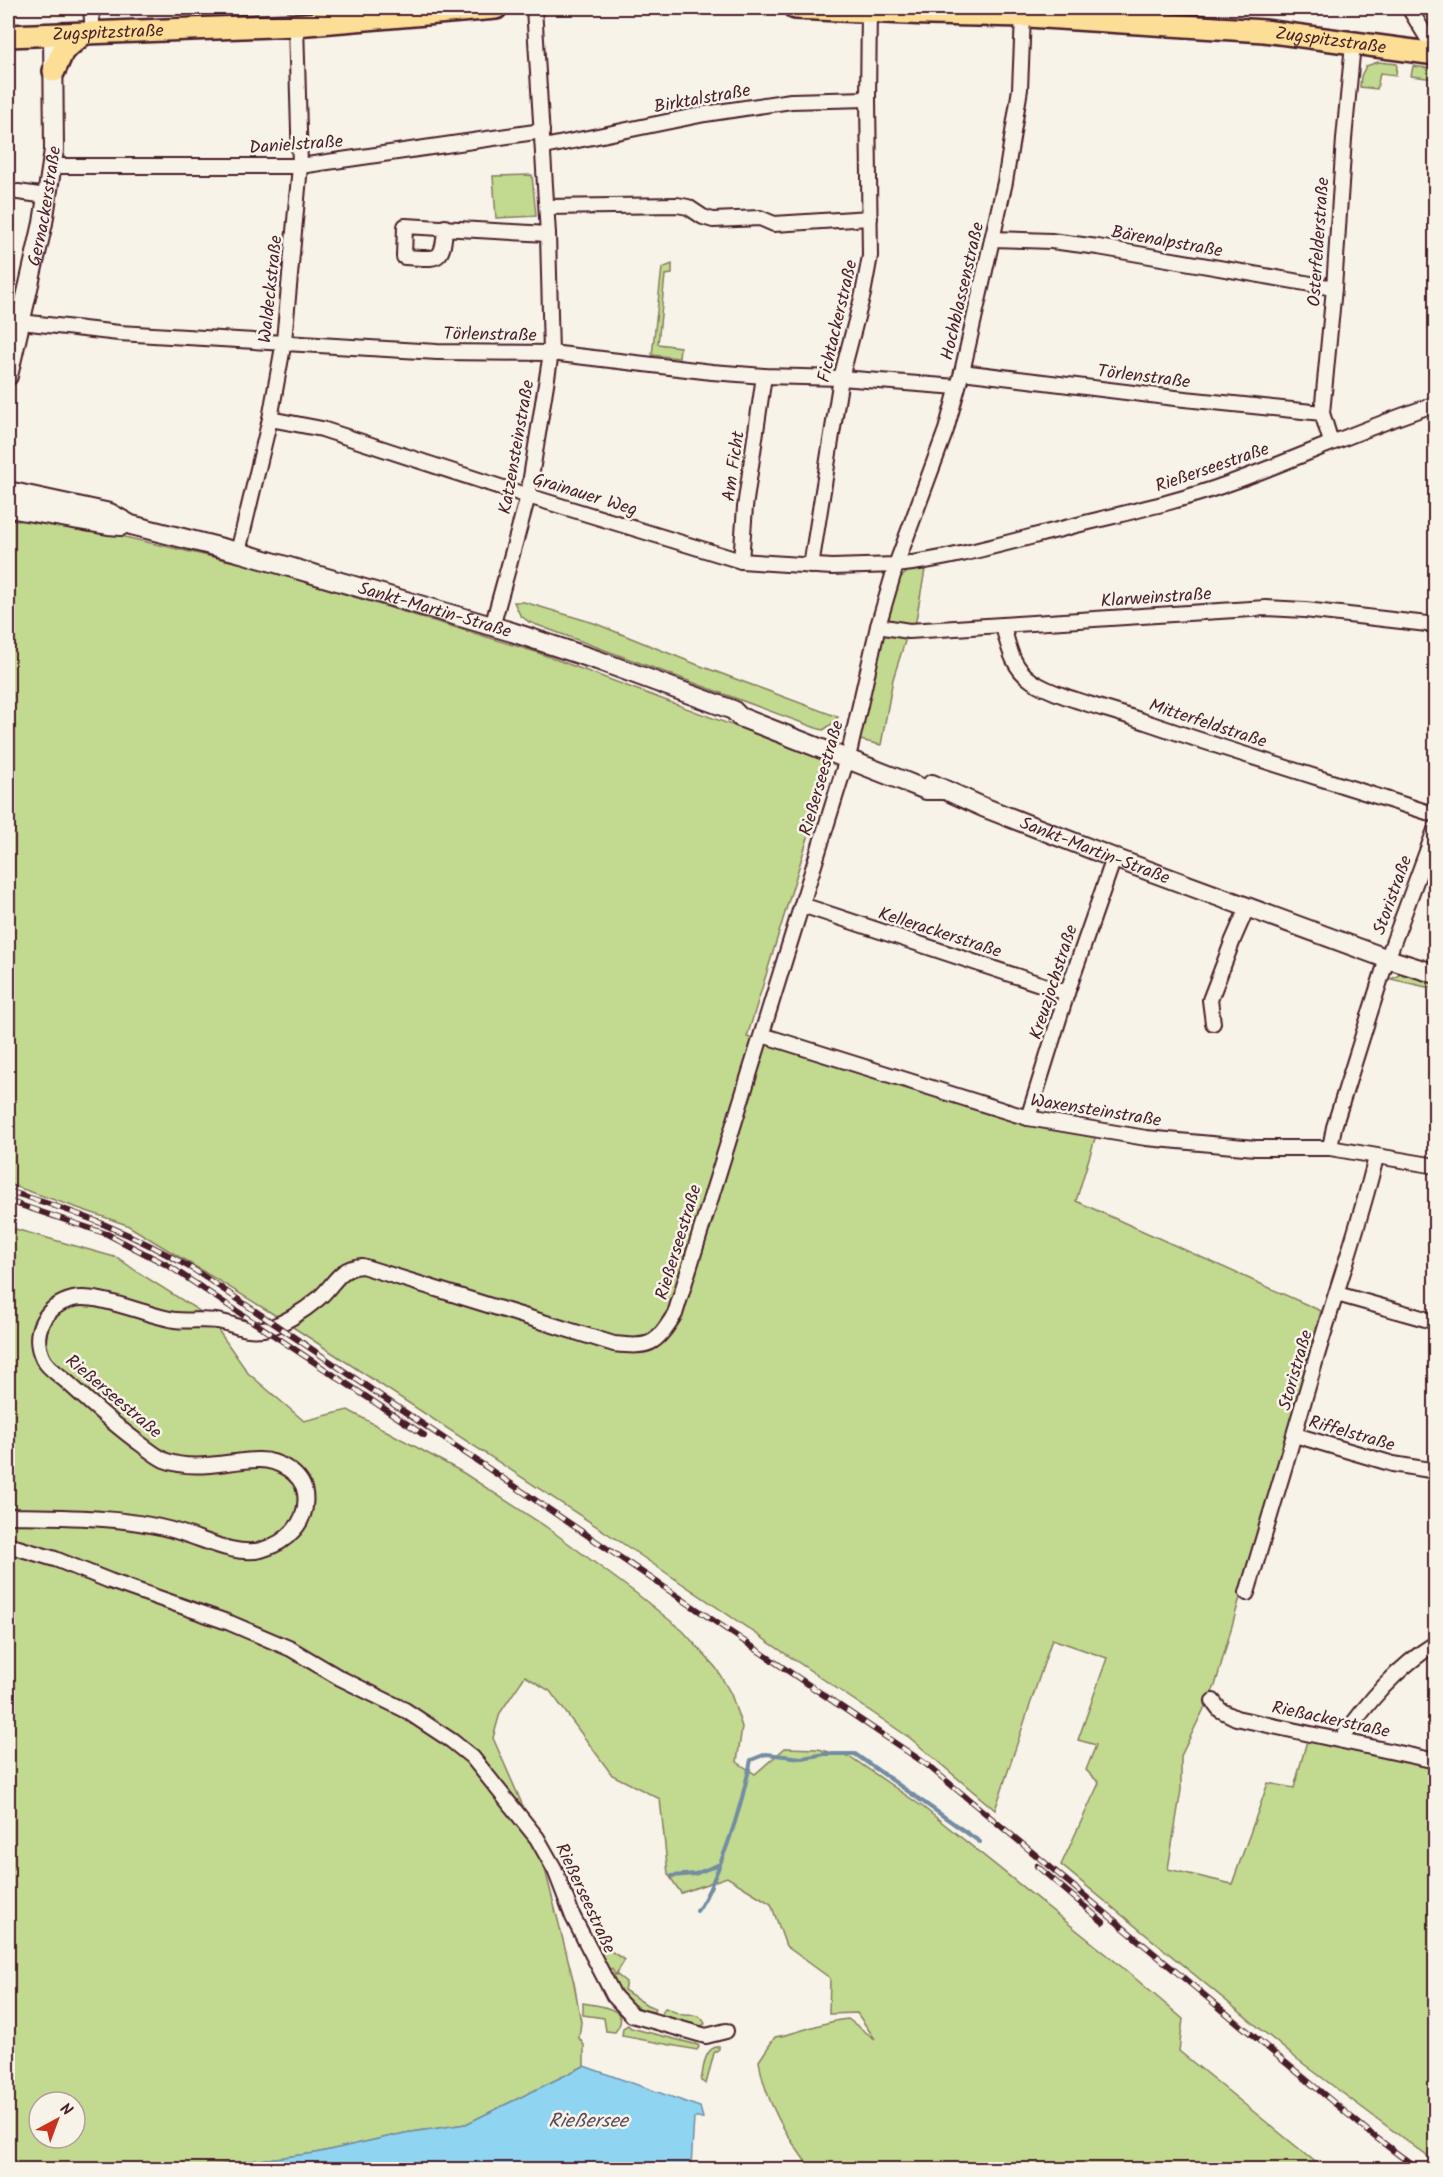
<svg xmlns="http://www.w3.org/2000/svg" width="1443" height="2177" viewBox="0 0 1443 2177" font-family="Kalam,sans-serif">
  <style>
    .green { fill: #c2d990; stroke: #867c5e; stroke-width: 1.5; fill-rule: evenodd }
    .water { fill: #8fd5f1; stroke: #738ca2; stroke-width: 1.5 }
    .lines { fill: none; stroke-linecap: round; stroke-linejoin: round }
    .stream { stroke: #738ca2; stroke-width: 4 }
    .street-casing { stroke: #4a1f2b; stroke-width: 18 }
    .secondary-casing { stroke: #4a1f2b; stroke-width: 22 }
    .primary-casing { stroke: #4a1f2b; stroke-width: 26 }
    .street { stroke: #f7f3e8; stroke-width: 14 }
    .secondary { stroke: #f7f3e8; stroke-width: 18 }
    .primary { stroke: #fdde96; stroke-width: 21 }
    .rail-casing { stroke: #4a1f2b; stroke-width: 6 }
    .rail { stroke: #f7f3e8; stroke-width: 4; stroke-dasharray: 11; stroke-linecap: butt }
    .labels { text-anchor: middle; stroke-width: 5; stroke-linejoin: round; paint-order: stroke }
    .street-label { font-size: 18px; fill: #4a1f2b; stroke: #f7f3e8 }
    .water-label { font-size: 20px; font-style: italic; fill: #5b4c5c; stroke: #f7f3e8 }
  </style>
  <rect width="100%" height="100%" fill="#f7f3e8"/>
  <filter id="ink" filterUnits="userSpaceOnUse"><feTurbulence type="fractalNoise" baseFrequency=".0167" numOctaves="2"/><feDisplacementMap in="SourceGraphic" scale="12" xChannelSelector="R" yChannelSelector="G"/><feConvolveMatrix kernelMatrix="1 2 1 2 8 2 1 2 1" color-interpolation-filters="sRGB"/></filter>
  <g filter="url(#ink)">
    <g class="green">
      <polygon points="1378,62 1397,64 1396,75 1380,73 1377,89 1360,87 1361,76 1366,66"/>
      <polygon points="1413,66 1434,69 1435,79 1411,76"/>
      <polygon points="532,175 536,216 496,218 493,176"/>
      <polygon points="672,264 672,274 665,275 658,344 680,347 679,358 652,355 662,268"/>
      <polygon points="8,515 116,535 252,566 536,652 820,758 828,772 747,1037 938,1096 981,1112 1031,1126 1096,1135 1076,1201 1321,1311 1215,1686 1181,1756 1181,1790 1168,1869 1232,1884 1268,1783 1294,1788 1308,1737 1435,1767 1435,2162 1297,2059 1061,1865 1099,1783 1086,1770 1096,1745 1078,1740 1107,1658 1052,1639 995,1810 910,1738 625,1545 270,1312 127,1225 8,1184"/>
      <polygon points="911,569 925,570 915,626 888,624 894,583"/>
      <path d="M514 602H524L594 623 698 665 838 717C834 723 830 726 823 730L816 728 529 622 520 615Z"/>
      <polygon points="884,632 907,635 893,679 881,745 856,739"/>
      <polygon points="1401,974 1435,983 1435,989 1391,979"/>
      <path d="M8 1227 118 1258 136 1271 209 1317 248 1373 304 1421 348 1410 462 1472 545 1526 637 1594 683 1631 716 1668 731 1694 742 1727 737 1762 755 1774 785 1748 818 1749 852 1758 923 1807 1110 1957 1183 2019 1179 2051 1324 2169H811C787 2137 765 2102 759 2061L775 2037C800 2033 823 2021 848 2019L875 2039 857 2013 829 2014 830 1978 786 1946 771 1904 727 1877 681 1893 668 1874 660 1799 612 1775 550 1691 525 1676 500 1713 493 1738 537 1838 574 1983 581 2022 579 2038 584 2045V2066L466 2124 405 2133 316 2153 185 2169H8ZM39 2102H75V2138H39Z"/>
      <path d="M598 1934 603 1937 599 1944 625 1960 616 1974 626 1982 624 1990 647 2005 655 2008 654 2012C630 2008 623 1998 612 1979L615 1975 612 1969 607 1968 593 1937Z"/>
      <path d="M583 2003C599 2006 634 2008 615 2032L606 2031 604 2018 583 2015Z"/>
      <path d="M665 2008C671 2010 678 2014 684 2015 694 2016 701 2013 705 2024L701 2026 661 2015Z"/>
      <polygon points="628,2025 631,2028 698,2045 699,2047 697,2050 622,2036 623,2028"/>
      <path d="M719 2046V2049L714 2053 706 2084 701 2081C704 2068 703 2049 719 2046Z"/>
    </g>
    <polygon class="water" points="584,2066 700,2107 703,2118 694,2118 691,2166 700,2167 699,2169 185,2169 316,2153 405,2133 466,2124"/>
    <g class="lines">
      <g class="stream">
        <polyline points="672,1876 695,1874 720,1864"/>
        <path d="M697 1911C707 1898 712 1883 718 1869 733 1833 743 1798 751 1760L766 1754 802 1758 825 1754H855L980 1842"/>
      </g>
      <defs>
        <g id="street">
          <polyline points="91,8 93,33"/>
          <polyline points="1409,8 1436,52"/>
          <polyline points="544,147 705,114 791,101 868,99"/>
          <polyline points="51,166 300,166 542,131"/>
          <polyline points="18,192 47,196"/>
          <polyline points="547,207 677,205 688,207 703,217 713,220 760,218 774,224 870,218"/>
          <path d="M445 227C443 265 437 258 404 257L405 226 548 234"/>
          <polyline points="992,239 1051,241 1098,247 1334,288"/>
          <polyline points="21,322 119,333 437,352 551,353 712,372 764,376 841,378 957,387"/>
          <polyline points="962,372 1175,398 1322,413"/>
          <polyline points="270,419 322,429 528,496 741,561 832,567 896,565 946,430 962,372 1005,182 1020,89 1023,16"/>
          <polyline points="1331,442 1322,413 1334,288 1344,139 1353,44"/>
          <polyline points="238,552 270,419 284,341 300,166 296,25"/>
          <polyline points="741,561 745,507 764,376"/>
          <polyline points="811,566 841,378 863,294 870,256 868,99 869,10"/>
          <polyline points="878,626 909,631 1266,608 1305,610 1436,625"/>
          <path d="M1003 626C1009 648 1012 667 1032 681 1054 696 1104 708 1131 717 1232 752 1334 782 1436 815"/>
          <polyline points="492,627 528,496 551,353 548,234 534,8"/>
          <polyline points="802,905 1067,993"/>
          <polyline points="1213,1023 1210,1000 1233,940 1247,908"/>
          <polyline points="762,1035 1028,1118 1146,1138 1255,1148 1330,1148 1436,1166"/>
          <polyline points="1028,1118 1067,993 1114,858"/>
          <polyline points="1330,1148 1334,1127 1385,965 1436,827"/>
          <polyline points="1337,1294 1436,1322"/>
          <polyline points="1295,1435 1393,1464 1436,1471"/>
          <path d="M8 1516C63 1517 132 1516 185 1534 207 1541 237 1556 261 1550 287 1543 309 1522 305 1493 302 1473 277 1459 257 1460 226 1461 194 1472 164 1460 156 1456 149 1450 142 1445 115 1426 90 1403 66 1381 59 1375 47 1367 43 1359 30 1332 45 1306 73 1299 98 1293 148 1316 175 1320 190 1322 207 1318 222 1322 239 1326 244 1331 263 1329 281 1326 304 1311 318 1299 335 1285 337 1268 362 1266L614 1344C651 1348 655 1345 675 1314L850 749 878 626 896 565C953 559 1009 542 1065 528 1119 514 1175 503 1227 484 1297 459 1365 427 1436 404"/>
          <polyline points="8,1545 55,1559 110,1581 230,1623 291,1649 340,1678 405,1710 452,1741 472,1757 537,1838 555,1870 573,1917 614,1996 632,2015 706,2036 726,2031"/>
          <path d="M1247 1593C1270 1517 1292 1442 1314 1366 1334 1296 1359 1228 1376 1157"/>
          <polyline points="1213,1701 1220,1710 1236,1718 1436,1761"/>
          <path d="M1341 1740C1368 1702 1396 1668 1436 1643"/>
        </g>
        <g id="secondary">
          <path id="s1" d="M8 376 43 223 54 150 53 34"/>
          <path id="s2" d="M8 491 110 513 131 525 238 552 512 632 597 660 733 710 740 717 901 780 926 790H943"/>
          <polyline points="8,508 108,525 121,526"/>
          <path id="s3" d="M932 784 983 807 1114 858 1388 959 1436 974"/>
        </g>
        <g id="primary">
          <path id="s4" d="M795 8 929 14 1028 16 1264 31 1436 54"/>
          <path id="s5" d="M8 36 296 25 496 8"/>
          <polyline points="54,71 63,51 83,34"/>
        </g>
      </defs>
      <use href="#street" class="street-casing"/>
      <use href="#secondary" class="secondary-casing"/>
      <use href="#primary" class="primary-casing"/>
      <use href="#street" class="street"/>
      <use href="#secondary" class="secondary"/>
      <use href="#primary" class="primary"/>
      <defs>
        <g id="rail">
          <path d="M8 1191C78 1212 133 1233 196 1271L926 1764 1374 2136 1419 2170"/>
          <polyline points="8,1201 107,1234 169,1266 424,1435"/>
          <polyline points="1037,1866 1103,1922"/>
        </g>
      </defs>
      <use href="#rail" class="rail-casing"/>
      <use href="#rail" class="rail"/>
    </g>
  </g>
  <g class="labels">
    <g class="street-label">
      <text dy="6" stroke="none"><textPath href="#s5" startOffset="100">Zugspitzstraße</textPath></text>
      <text dy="6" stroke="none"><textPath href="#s4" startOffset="537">Zugspitzstraße</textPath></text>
      <text transform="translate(702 98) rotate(-10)" y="6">Birktalstraße</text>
      <text transform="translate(296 144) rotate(-4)" y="6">Danielstraße</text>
      <text dy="6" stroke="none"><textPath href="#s1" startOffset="174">Gernackerstraße</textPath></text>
      <text transform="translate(1167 241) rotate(10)" y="6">Bärenalpstraße</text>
      <text transform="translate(1318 242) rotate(-86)" y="6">Osterfelderstraße</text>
      <text transform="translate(270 289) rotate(-84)" y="6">Waldeckstraße</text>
      <text transform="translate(962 291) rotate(-77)" y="6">Hochblassenstraße</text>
      <text transform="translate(837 321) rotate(-77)" y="6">Fichtackerstraße</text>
      <text transform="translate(490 334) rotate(1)" y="6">Törlenstraße</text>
      <text transform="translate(1144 376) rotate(7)" y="6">Törlenstraße</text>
      <text transform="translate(516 447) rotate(-80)" y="6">Katzensteinstraße</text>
      <text transform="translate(733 466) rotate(-82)" y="6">Am Ficht</text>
      <text transform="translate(1212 467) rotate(-19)" y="6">Rießerseestraße</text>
      <text transform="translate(585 494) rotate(17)" y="6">Grainauer Weg</text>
      <text transform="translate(1156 597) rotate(-4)" y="6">Klarweinstraße</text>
      <text dy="6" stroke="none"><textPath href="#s2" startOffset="444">Sankt-Martin-Straße</textPath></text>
      <text transform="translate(1208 723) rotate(18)" y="6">Mitterfeldstraße</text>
      <text transform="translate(821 778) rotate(-74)" y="6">Rießerseestraße</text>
      <text dy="6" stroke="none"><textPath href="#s3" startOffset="176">Sankt-Martin-Straße</textPath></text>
      <text transform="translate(1392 895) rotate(-70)" y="6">Storistraße</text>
      <text transform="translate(940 932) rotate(18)" y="6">Kellerackerstraße</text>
      <text transform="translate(1053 982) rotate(-72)" y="6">Kreuzjochstraße</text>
      <text transform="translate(1096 1110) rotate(9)" y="6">Waxensteinstraße</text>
      <text transform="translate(678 1242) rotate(-73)" y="6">Rießerseestraße</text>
      <text transform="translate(1295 1370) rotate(-74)" y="6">Storistraße</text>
      <text transform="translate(114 1396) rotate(40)" y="6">Rießerseestraße</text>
      <text transform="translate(1352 1433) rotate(16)" y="6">Riffelstraße</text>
      <text transform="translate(1331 1719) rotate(12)" y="6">Rießackerstraße</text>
      <text transform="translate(586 1898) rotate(65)" y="6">Rießerseestraße</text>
    </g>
    <g class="water-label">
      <text x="588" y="2127">Rießersee</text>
    </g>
  </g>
  <rect width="1443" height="2177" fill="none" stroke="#f7f3e8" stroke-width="30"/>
  <rect x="15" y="15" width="1413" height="2147" fill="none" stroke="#4a1f2b" stroke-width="2" filter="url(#ink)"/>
  <g transform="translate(57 2120) rotate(41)"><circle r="28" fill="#f7f3e8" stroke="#b29e9c" stroke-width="1.5"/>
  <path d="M0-4.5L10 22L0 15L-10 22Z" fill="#c8321e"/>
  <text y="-9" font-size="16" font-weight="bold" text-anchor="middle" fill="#4a1f2b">N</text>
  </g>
</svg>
